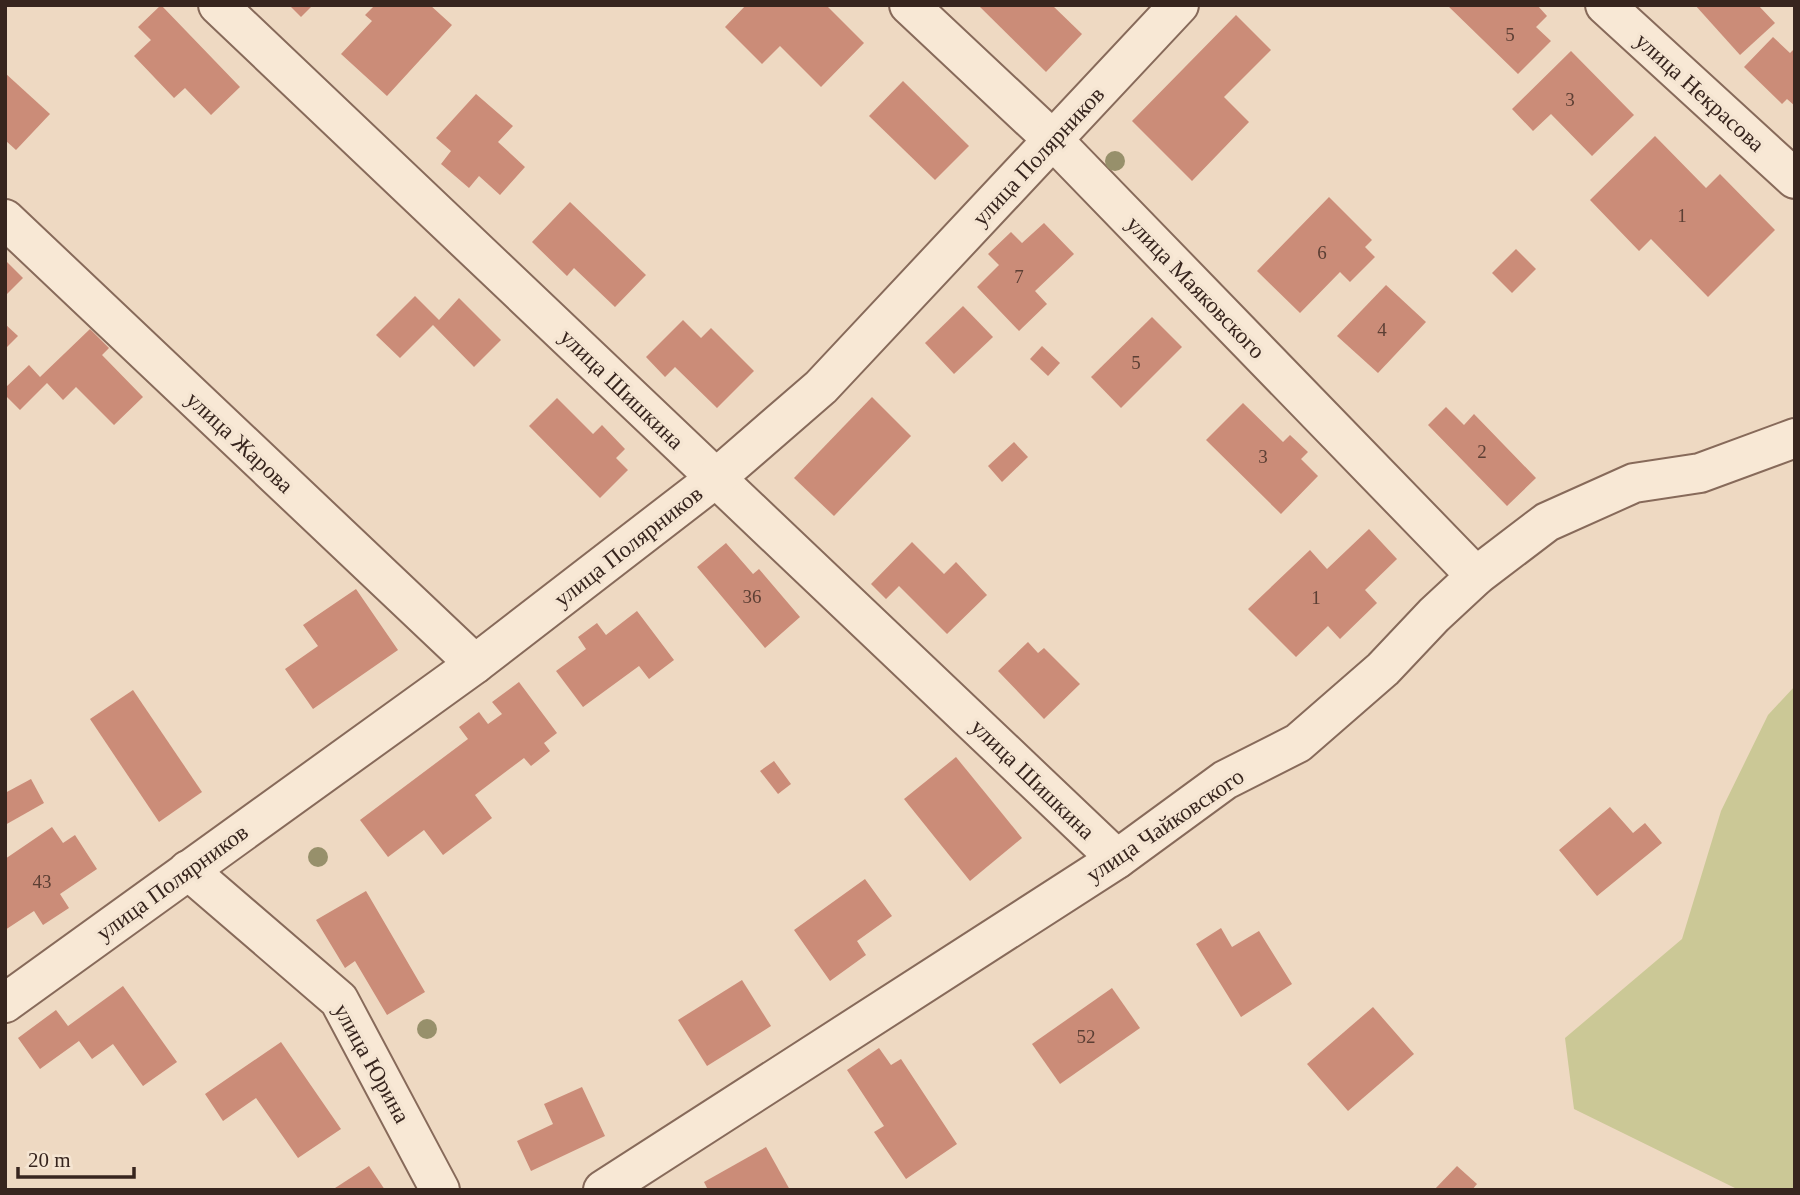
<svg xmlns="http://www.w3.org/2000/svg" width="1800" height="1195" viewBox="0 0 1800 1195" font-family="Georgia,serif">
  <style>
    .green { fill: #cbc896 }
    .building { fill: #cb8c78 }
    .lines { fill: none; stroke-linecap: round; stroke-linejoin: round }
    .minor-casing { stroke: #876a5a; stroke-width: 42 }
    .minor { stroke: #f8e8d5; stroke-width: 38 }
    .tree { fill: #97906b }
    .labels { text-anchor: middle; stroke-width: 7; stroke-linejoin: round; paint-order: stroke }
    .number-label { font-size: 19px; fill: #5c3f34 }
    .street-label { font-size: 23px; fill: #37251e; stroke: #f5e5d2 }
  </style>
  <rect width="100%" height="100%" fill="#eed9c2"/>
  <polygon class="green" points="1795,686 1795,1190 1739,1190 1574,1109 1565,1038 1682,939 1721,811 1768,715"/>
  <g class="building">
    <polygon points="161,5 240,87 211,115 185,88 174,98 134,56 151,40 138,27"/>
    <polygon points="289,5 313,5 301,17"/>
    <polygon points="375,5 430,5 452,25 387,96 341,54 372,21 365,15"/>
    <polygon points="746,5 826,5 864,43 821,87 780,46 762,64 725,27"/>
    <polygon points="978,5 1052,5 1082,34 1046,72"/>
    <polygon points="1447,5 1537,5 1547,16 1536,27 1551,41 1518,74"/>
    <polygon points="1695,5 1758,5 1775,23 1740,55"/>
    <polygon points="1236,15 1271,50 1224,97 1249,122 1192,181 1132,121"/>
    <polygon points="1773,37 1790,53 1795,48 1795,106 1787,99 1782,104 1744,67"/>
    <polygon points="1571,51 1634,115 1592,156 1551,114 1533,131 1512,109"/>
    <polygon points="5,73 50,114 16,150 5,140"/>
    <polygon points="903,81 969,146 935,180 869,116"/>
    <polygon points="476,94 513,126 498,142 525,167 500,195 479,176 469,188 441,164 451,151 436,138"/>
    <polygon points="1655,136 1706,188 1720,174 1775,230 1708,297 1651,239 1639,251 1590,200"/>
    <polygon points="1329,197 1372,240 1365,247 1375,257 1350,282 1340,272 1300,313 1257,271"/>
    <polygon points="570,202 646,275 615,307 574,268 567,276 532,242"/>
    <polygon points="1044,223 1074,254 1035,291 1047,304 1019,331 977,287 999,265 988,254 1011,232 1022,243"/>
    <polygon points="1516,249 1536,269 1512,293 1492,273"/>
    <polygon points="5,260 23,278 5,296"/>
    <polygon points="1386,285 1426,322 1378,373 1337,336"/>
    <polygon points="415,296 439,320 459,298 501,340 474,367 433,325 400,358 376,335"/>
    <polygon points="963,306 993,337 954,374 925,343"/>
    <polygon points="1152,317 1182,347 1121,408 1091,377"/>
    <polygon points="683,320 701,338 711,328 754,371 717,408 675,367 665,377 646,357"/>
    <polygon points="5,324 18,336 5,349"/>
    <polygon points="90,329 109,348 102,355 143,397 114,425 76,387 63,400 47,383 20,410 5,395 5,388 29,365 40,377"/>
    <polygon points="1042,346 1060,363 1048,376 1030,359"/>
    <polygon points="872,397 911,436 834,516 794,478"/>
    <polygon points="557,398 593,434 602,425 625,449 616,458 628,470 600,498 529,426"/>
    <polygon points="1243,403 1283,442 1290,435 1308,452 1301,459 1318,476 1281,514 1206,440"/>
    <polygon points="1446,407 1464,425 1474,414 1536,478 1507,506 1428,425"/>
    <polygon points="1014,442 1028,457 1002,482 988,466"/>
    <polygon points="1369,529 1397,559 1365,590 1377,603 1340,639 1328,626 1296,657 1248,609 1310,550 1327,569"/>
    <polygon points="912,542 944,574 956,562 987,595 947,634 899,586 886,599 871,584"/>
    <polygon points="726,543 753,574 759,569 800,617 765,648 697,567"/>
    <polygon points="356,589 398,650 313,709 285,669 318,646 303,625"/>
    <polygon points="637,611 674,660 649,679 639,666 583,707 556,671 586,649 578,637 597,623 606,635"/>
    <polygon points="1028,642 1038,653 1044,648 1080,684 1044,719 998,671"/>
    <polygon points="519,682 557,733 544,743 550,751 531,766 524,758 475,795 492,818 443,855 424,830 388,857 360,820 468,739 459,727 479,712 488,724 502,714 492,702"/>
    <polygon points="133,690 202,792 159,822 90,719"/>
    <polygon points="956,757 1022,838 970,881 904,799"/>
    <polygon points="774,761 791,784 778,794 760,771"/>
    <polygon points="31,779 44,803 5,825 5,793"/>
    <polygon points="1610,807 1633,833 1645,823 1662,843 1597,896 1559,850"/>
    <polygon points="52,827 63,843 75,835 97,869 60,894 69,908 43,925 34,911 5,930 5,859"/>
    <polygon points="865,879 892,916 857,941 866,955 830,981 794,930"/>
    <polygon points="366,891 425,992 387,1015 355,961 345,968 316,920"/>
    <polygon points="1221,928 1232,947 1259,931 1292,984 1241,1017 1196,944"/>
    <polygon points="742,980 771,1026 707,1066 678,1020"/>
    <polygon points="123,986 177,1062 143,1086 113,1044 92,1059 79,1041 40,1069 18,1038 56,1010 68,1026"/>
    <polygon points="1112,988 1140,1028 1060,1084 1032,1044"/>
    <polygon points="1373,1007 1414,1054 1348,1111 1307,1064"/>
    <polygon points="281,1042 341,1129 298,1158 256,1098 223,1121 205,1094"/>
    <polygon points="879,1048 891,1065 901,1059 957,1144 906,1179 874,1132 884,1126 847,1070"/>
    <polygon points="582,1087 605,1136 531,1171 517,1141 553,1124 544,1104"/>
    <polygon points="766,1147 790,1190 708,1190 704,1182"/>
    <polygon points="369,1166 385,1190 332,1190"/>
    <polygon points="1457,1166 1477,1184 1472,1190 1434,1190"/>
  </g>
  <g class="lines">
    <defs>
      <g id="minor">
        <polyline points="218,5 1117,859"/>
        <polyline points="909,5 1053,140 1476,576"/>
        <polyline points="1605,5 1795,179"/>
        <polyline points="5,219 475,664"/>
        <polyline points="188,870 339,1000 440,1190"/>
        <polyline points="5,1003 475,664 716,478 821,387 1179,5"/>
        <polyline points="603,1190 1117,859 1225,780 1298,743 1383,669 1434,615 1476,576 1547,522 1634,483 1700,473 1795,438"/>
      </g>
    </defs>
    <use href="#minor" class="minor-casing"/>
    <use href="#minor" class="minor"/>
  </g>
  <g class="tree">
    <circle cx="1115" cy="161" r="10"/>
    <circle cx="318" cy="857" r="10"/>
    <circle cx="427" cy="1029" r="10"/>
  </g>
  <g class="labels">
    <g class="number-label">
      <text x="1510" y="41">5</text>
      <text x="1570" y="106">3</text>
      <text x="1682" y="222">1</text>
      <text x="1322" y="259">6</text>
      <text x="1019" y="283">7</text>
      <text x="1382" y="336">4</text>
      <text x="1136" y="369">5</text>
      <text x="1482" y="458">2</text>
      <text x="1263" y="463">3</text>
      <text x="752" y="603">36</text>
      <text x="1316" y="604">1</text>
      <text x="42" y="888">43</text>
      <text x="1086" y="1043">52</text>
    </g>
    <g class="street-label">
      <text transform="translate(1700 92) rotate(42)" y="8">улица Некрасова</text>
      <text transform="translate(1038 156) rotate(-47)" y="8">улица Полярников</text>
      <text transform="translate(1196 287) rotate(46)" y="8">улица Маяковского</text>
      <text transform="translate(622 389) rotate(44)" y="8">улица Шишкина</text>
      <text transform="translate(240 442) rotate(43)" y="8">улица Жарова</text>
      <text transform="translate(628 546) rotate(-38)" y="8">улица Полярников</text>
      <text transform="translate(1033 779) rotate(44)" y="8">улица Шишкина</text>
      <text transform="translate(1165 825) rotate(-34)" y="8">улица Чайковского</text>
      <text transform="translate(172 882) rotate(-36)" y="8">улица Полярников</text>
      <text transform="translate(372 1063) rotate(61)" y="8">улица Юрина</text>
    </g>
  </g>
  <rect width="1800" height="1195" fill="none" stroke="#37251e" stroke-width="14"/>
  <path d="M18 1167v10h116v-10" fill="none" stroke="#37251e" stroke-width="3.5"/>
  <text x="28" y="1167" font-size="21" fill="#37251e" stroke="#f5e5d2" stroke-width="5" paint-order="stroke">20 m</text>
</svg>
